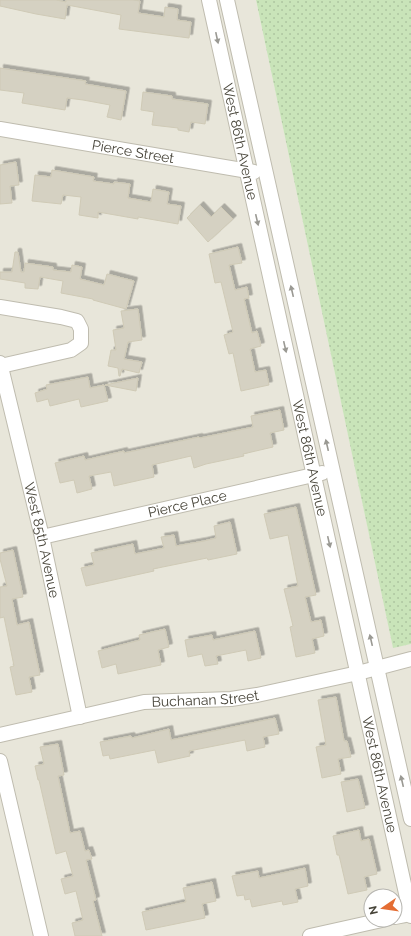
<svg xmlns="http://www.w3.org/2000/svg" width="411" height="936" viewBox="0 0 411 936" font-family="Raleway,sans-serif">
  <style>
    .residential { fill: #e8e6da; fill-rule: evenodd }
    .green { fill: url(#green-dots) }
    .building { fill: #d5d1c2; stroke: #cfcab6; filter: url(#shadow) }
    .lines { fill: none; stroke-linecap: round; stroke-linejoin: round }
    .minor-casing { stroke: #bfbcaf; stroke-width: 16 }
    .minor { stroke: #fff; stroke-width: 14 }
    .oneway { fill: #9a9993 }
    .labels { text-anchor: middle; stroke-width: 3.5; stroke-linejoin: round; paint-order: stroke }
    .street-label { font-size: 14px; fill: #48453a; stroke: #fff }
  </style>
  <defs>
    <pattern id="green-dots" width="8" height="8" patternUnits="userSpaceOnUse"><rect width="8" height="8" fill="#c9e4b9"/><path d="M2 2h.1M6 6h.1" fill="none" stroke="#aec5a0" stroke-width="1.8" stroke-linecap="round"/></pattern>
    <filter id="shadow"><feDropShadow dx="3.5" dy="-3.5" stdDeviation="0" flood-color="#0004"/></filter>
  </defs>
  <rect width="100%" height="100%" fill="#f4f3ec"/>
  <path class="residential" d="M0 0H256L393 647 411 644V936H0ZM371 896H395V920H371Z"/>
  <polygon class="green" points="256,0 411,0 411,644 393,648"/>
  <g class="building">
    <polygon points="0,0 56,0 66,2 66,0 133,0 140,1 138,13 164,17 165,7 178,9 177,20 191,22 189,38 119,29 121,15 67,5 65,19 36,14 0,6"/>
    <polygon points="0,68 86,81 85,84 126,91 121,120 107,117 110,105 83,100 67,98 65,110 22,103 24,93 0,90"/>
    <polygon points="143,92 172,96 172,99 208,104 205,124 191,122 189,132 178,130 178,128 152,125 154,112 141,110"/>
    <polygon points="16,162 19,185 10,186 12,203 0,204 0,165"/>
    <polygon points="52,170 94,177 93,181 114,184 114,182 130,184 128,198 151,202 153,189 169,192 167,204 181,206 178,224 138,217 138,219 98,212 98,218 79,215 81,197 63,195 61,204 32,201 35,175 51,177"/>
    <polygon points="200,205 211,217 221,207 233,219 208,242 187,218"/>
    <polygon points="238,247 242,263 229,265 235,290 247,287 249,298 244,299 252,333 257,331 261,346 250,349 255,372 266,370 269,385 241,391 233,353 229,354 224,335 233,332 221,282 215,283 209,254"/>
    <polygon points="15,252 18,252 21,272 24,272 25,263 53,267 53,270 71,272 72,265 82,267 80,279 104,285 107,274 134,281 126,309 93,300 93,299 61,293 63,281 40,277 38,289 25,288 25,283 0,279 0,272 12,272"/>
    <polygon points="138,309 142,340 128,342 124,359 142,362 139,373 122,369 120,376 119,376 118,368 108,366 111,350 116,350 113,330 124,328 121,311"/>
    <polygon points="88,377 90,388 104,385 108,401 81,407 79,399 50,406 48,399 37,402 35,393 47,389 46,385"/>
    <polygon points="138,378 136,391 105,385"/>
    <polygon points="280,410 284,430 270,433 273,447 243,454 244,456 206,464 194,468 191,456 152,465 154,477 114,486 111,472 89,476 92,489 77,493 74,480 60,483 55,463 84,456 85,460 124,451 124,453 199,437 200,438 253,427 251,416"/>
    <polygon points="296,507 316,595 305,597 311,622 321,620 324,636 312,639 315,653 296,657 290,627 293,626 284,589 298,586 288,535 270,539 264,514"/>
    <polygon points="230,522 237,554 208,560 207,558 153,569 154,571 86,586 81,568 94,565 91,553 133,544 135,554 164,548 161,537 174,535 176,546 204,541 216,538 214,526"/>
    <polygon points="13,550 23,597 12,599 17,625 29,622 40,675 29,677 32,692 16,695 10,667 14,666 4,617 0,618 0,587 7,586 0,559 0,553"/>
    <polygon points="165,629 169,647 158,650 161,665 118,674 116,664 102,668 98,651 140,640 139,635"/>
    <polygon points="255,631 261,658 248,661 246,650 216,656 218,664 205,666 202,654 188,657 185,640 212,635 213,640"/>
    <polygon points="336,697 344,741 347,741 351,757 338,759 341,774 322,778 316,747 326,745 318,700"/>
    <polygon points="275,718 279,734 263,737 265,747 247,751 245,740 189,751 190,756 158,763 155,750 110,759 109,755 103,756 100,742 131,736 132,738 169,729 171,740"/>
    <polygon points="58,744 64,775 58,776 70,833 80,831 85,851 89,850 92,859 86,860 96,900 93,901 102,936 75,936 72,923 83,920 76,891 65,894 61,879 73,876 66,851 56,854 39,780 38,780 35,766 44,764 40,747"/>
    <polygon points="358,779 365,808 347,812 341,782"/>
    <polygon points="359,830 361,841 369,839 377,874 364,877 367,890 348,894 339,855 337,855 333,836"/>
    <polygon points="305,868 308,886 295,889 298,902 283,905 282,901 252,907 250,899 245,900 244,895 237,896 232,876 258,871 259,878"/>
    <polygon points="212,882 216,901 202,904 205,918 146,930 142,912 186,902 183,888"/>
  </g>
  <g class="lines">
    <defs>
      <g id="minor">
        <path id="s1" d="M209 0 411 916"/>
        <polyline points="227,0 411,819"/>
        <path id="s2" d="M0 129 254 172"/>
        <polyline points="0,307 61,317 77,321 81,329 81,343 71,350 1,366"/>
        <path id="s3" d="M0 363 42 537 80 717"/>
        <path id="s4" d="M42 537 322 473"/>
        <path id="s5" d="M0 735 144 702 231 699 257 695 358 673 411 659"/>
        <polyline points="0,761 41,936"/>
        <polyline points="395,917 411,914"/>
        <polyline points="310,936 382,920"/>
      </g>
    </defs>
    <use href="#minor" class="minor-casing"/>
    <use href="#minor" class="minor"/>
  </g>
  <defs><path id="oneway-solid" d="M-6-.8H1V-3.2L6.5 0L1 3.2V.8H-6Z"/></defs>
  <g class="oneway">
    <use href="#oneway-solid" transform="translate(217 38) rotate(78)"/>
    <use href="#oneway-solid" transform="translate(257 220) rotate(77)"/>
    <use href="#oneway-solid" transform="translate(292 291) rotate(-103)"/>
    <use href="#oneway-solid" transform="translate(285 347) rotate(77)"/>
    <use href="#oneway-solid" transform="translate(327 445) rotate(-103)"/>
    <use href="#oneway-solid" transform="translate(329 542) rotate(77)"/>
    <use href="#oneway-solid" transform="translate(371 640) rotate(-103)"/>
    <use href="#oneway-solid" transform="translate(402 781) rotate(-103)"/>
  </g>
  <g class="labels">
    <g class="street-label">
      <text dy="5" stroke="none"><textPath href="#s1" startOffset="145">West 86th Avenue</textPath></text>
      <text dy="5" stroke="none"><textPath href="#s2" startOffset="135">Pierce Street</textPath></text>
      <text dy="5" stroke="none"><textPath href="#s1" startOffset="469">West 86th Avenue</textPath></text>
      <text dy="5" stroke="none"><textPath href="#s4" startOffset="149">Pierce Place</textPath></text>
      <text dy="5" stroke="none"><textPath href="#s3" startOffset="182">West 85th Avenue</textPath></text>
      <text dy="5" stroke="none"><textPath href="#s5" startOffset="209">Buchanan Street</textPath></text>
      <text dy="5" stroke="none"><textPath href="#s1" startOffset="793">West 86th Avenue</textPath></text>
    </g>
  </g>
  <g transform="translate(383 908) rotate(257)"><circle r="19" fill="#ffffff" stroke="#b6b5b0"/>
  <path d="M0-3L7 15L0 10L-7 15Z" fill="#e46d33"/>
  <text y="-6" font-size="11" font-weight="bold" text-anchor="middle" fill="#48453a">N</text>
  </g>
</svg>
